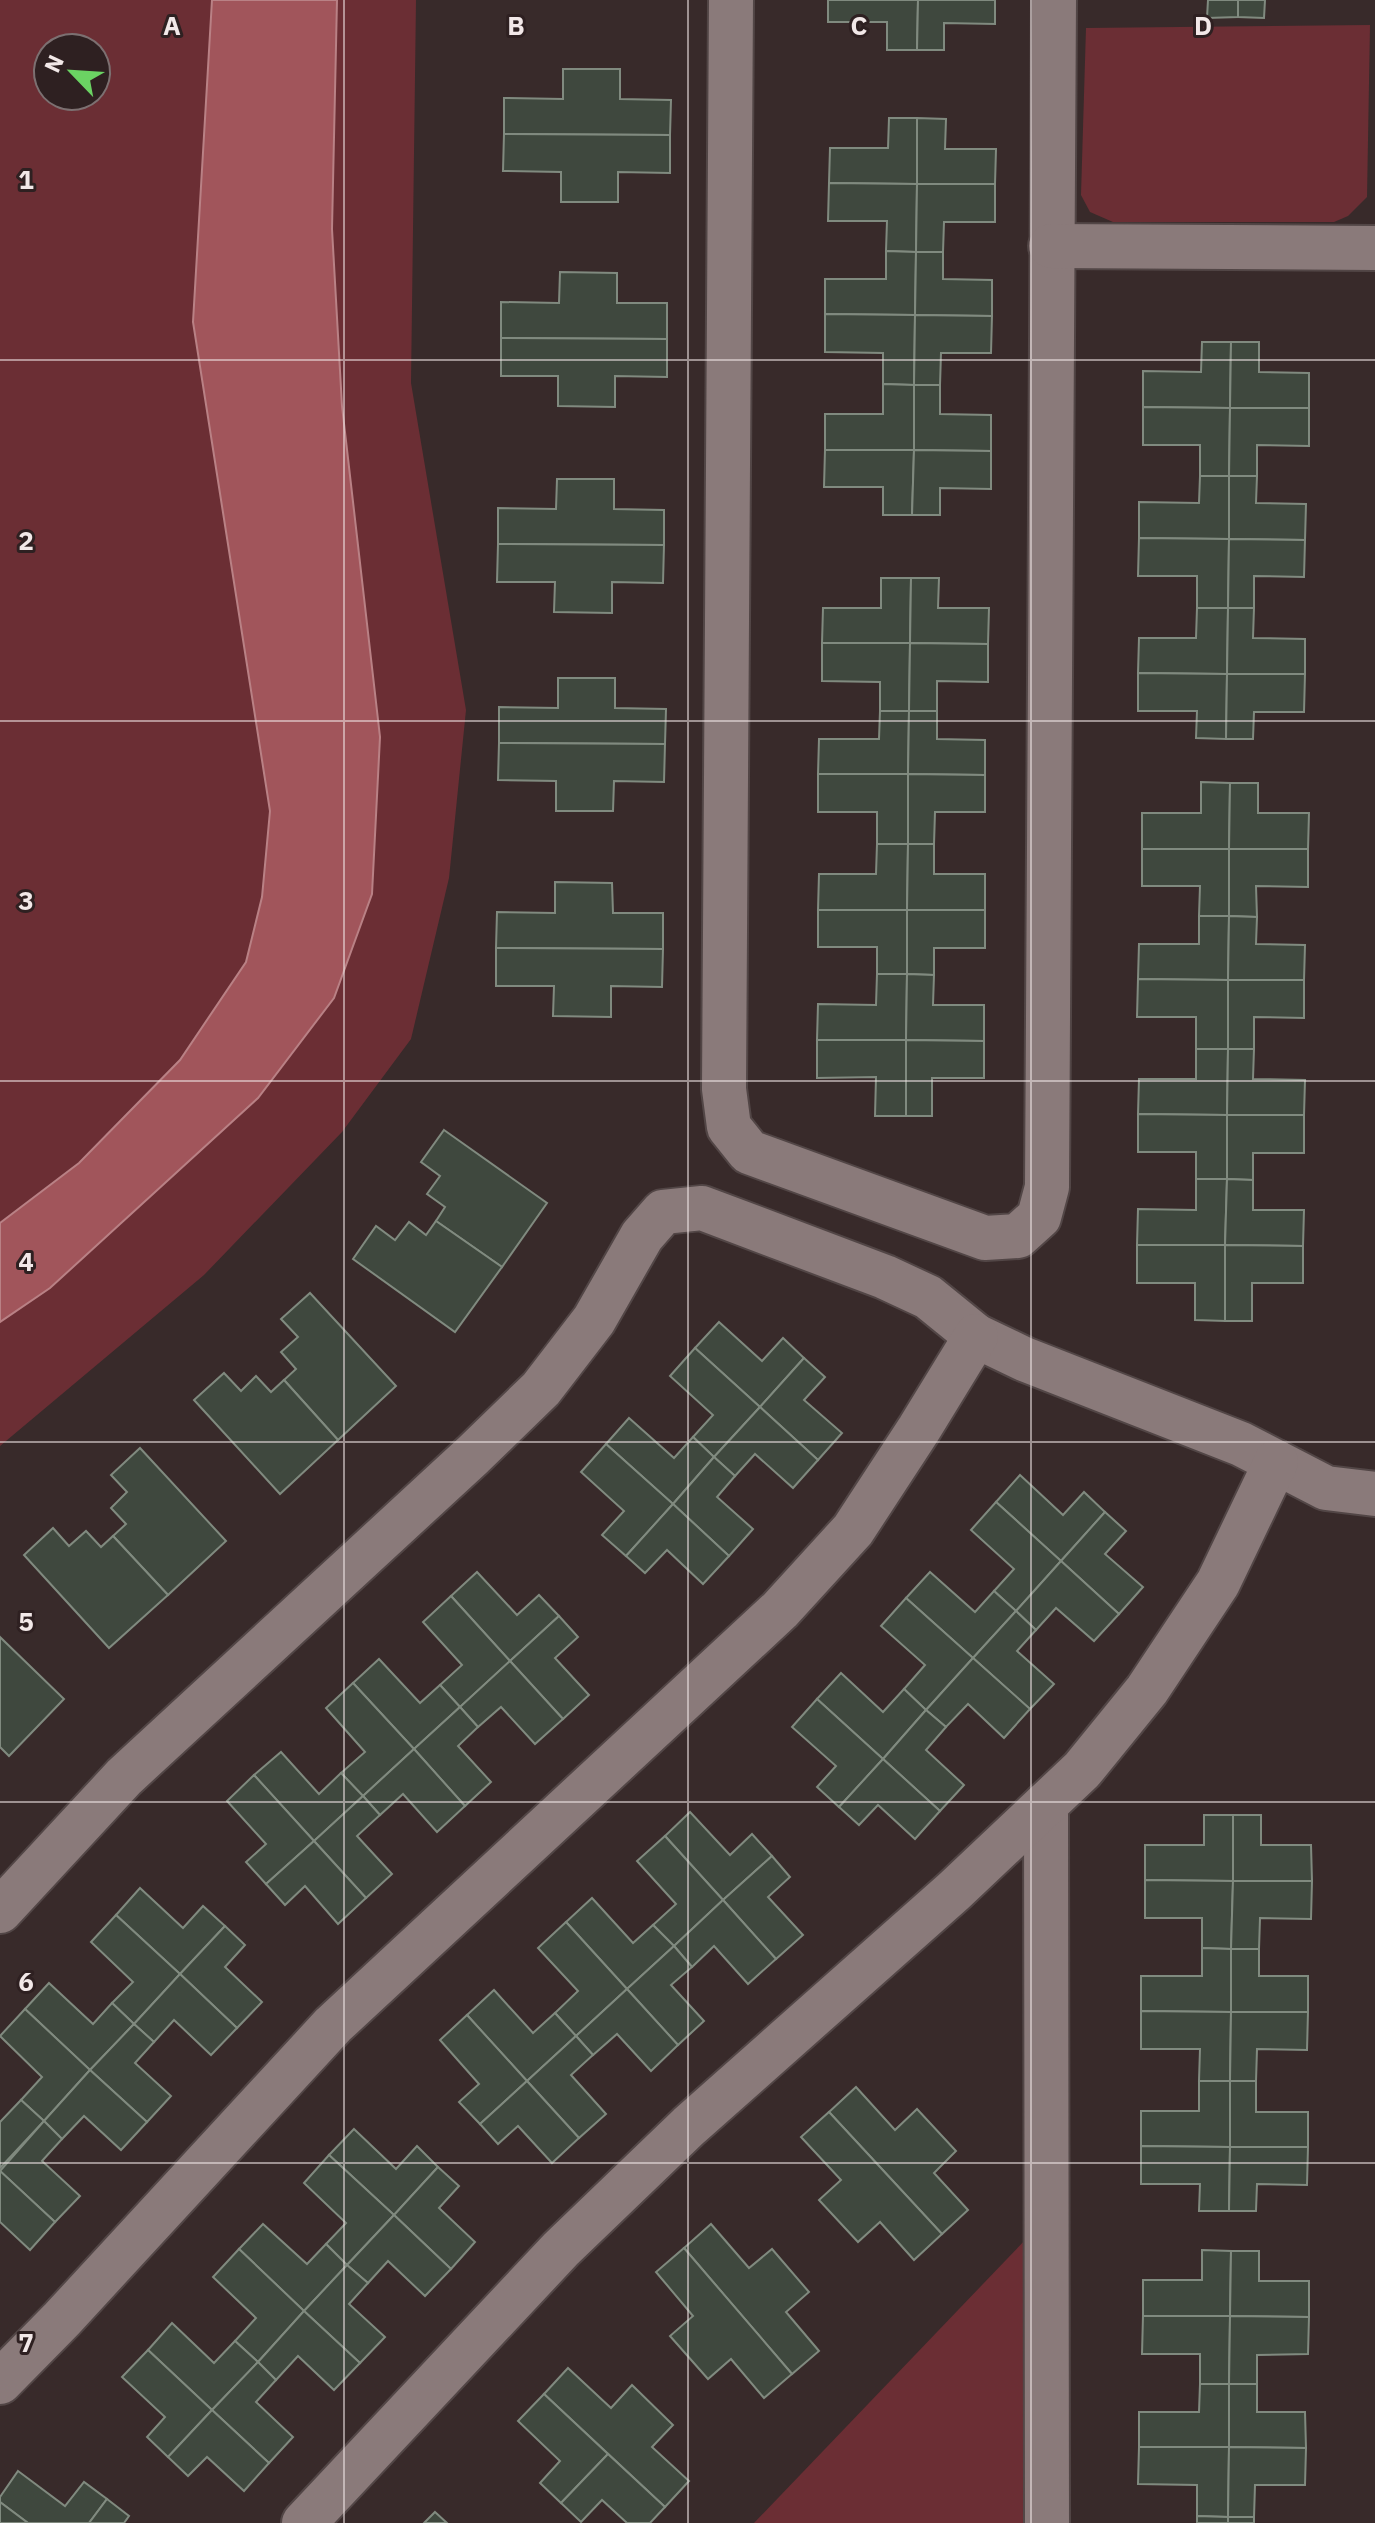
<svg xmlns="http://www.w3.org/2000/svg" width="1375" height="2523" viewBox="0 0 1375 2523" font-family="'IBM Plex Sans',sans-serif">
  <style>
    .green { fill: #6b2e34; fill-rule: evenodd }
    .water { fill: #a1555b; stroke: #b98185; stroke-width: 2 }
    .building { fill: #3f483e; stroke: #808a7f; stroke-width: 2 }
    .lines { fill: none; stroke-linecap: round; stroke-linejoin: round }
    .minor-casing { stroke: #524646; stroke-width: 48 }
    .minor { stroke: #8a7a7a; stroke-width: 44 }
    .grid { fill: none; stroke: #f2e8e8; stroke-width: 2; stroke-opacity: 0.55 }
    .grid-label { font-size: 26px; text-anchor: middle; font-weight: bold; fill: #f2e8e8; stroke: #2e2021; stroke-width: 6; stroke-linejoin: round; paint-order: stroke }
  </style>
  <rect width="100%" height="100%" fill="#382a2a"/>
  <g class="green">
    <path d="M0 0H416L411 383 466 710 449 878 411 1039 342 1132 204 1275 0 1446ZM48 48H96V96H48Z"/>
    <polygon points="1370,25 1367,197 1348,216 1334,222 1113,222 1090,212 1081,195 1086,28"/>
    <polygon points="1028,2237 1028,2523 754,2523"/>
  </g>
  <polygon class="water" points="212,0 337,0 332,229 342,406 380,737 372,894 334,998 258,1098 50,1288 0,1322 0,1223 79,1163 180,1060 246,962 262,897 270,811 193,322"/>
  <g class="building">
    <polygon points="828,0 918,0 917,50 887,50 887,22 828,22"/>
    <polygon points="918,0 995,0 995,24 944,23 944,50 917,50"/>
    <polygon points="1208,0 1238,0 1238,17 1207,18"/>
    <polygon points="1238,0 1265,0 1264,18 1238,17"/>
    <polygon points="563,69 620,69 620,99 671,100 670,135 504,134 504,98 563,99"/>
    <polygon points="889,118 917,118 917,184 829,183 830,148 888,148"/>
    <polygon points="917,118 946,119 945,149 996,149 995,184 917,184"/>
    <polygon points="504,134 670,135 670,173 618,172 618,202 561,202 561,172 503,171"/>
    <polygon points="829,183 917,184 916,252 886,251 887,221 828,221"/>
    <polygon points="917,184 995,184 995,222 944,222 943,252 916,252"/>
    <polygon points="886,251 916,252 915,315 825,314 825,279 886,279"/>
    <polygon points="916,252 943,252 943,279 992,280 992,316 915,315"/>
    <polygon points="560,272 617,273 617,303 667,303 667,339 501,338 501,302 559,303"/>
    <polygon points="825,314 915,315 914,385 883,384 883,353 825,352"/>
    <polygon points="915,315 992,316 991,353 941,353 940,385 914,385"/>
    <polygon points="501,338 667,339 667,377 615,376 615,407 558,406 558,376 501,376"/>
    <polygon points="1202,342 1231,342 1230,408 1143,407 1143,371 1201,372"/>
    <polygon points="1231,342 1259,342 1259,372 1309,373 1309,408 1230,408"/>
    <polygon points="883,384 914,385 914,450 825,450 825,414 883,414"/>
    <polygon points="914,385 940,385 940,414 991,415 991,451 914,450"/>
    <polygon points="1143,407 1230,408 1229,476 1200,476 1200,445 1143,445"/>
    <polygon points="1230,408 1309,408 1309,446 1257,445 1257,476 1229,476"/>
    <polygon points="825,450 914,450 912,515 883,515 883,487 824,487"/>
    <polygon points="914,450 991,451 991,489 940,488 940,515 912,515"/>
    <polygon points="1200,476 1229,476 1229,539 1139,538 1139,502 1199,503"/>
    <polygon points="1229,476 1257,476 1256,503 1306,504 1305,540 1229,539"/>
    <polygon points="557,479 614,479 614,509 664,510 664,545 498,544 498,508 556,509"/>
    <polygon points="1139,538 1229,539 1228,608 1197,608 1197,576 1138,576"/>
    <polygon points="1229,539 1305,540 1304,577 1254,576 1254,608 1228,608"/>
    <polygon points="498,544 664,545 663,583 612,582 612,613 554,612 555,582 497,582"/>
    <polygon points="881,578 911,578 910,643 822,643 823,608 881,608"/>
    <polygon points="911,578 939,578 938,608 989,608 988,644 910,643"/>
    <polygon points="1197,608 1228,608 1227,674 1138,673 1139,638 1196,638"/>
    <polygon points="1228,608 1254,608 1253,638 1305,639 1305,674 1227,674"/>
    <polygon points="822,643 910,643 909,711 880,711 880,682 822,681"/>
    <polygon points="910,643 988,644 988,682 937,681 937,711 909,711"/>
    <polygon points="1138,673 1227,674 1226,739 1196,738 1197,711 1138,711"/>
    <polygon points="1227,674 1305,674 1304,712 1254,712 1253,739 1226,739"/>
    <polygon points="558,678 615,678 615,708 666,709 665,744 499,743 499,707 558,708"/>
    <polygon points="880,711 909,711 908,774 818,774 819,739 879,739"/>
    <polygon points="909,711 937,711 937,739 985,740 985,775 908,774"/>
    <polygon points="499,743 665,744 664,782 614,781 613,811 556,811 556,781 498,780"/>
    <polygon points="818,774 908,774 908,844 877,844 877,812 818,812"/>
    <polygon points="908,774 985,775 985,812 935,812 934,844 908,844"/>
    <polygon points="1201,782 1230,783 1229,849 1142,849 1142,813 1201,813"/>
    <polygon points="1230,783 1258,783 1258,813 1309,813 1308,849 1229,849"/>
    <polygon points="877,844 908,844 907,910 818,910 819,874 876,874"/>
    <polygon points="908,844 934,844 934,874 985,874 985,910 907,910"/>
    <polygon points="1142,849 1229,849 1229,916 1199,916 1200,886 1142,886"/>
    <polygon points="1229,849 1308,849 1308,887 1256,886 1257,917 1229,916"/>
    <polygon points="555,882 612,883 613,913 663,913 663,949 496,948 497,912 555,913"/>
    <polygon points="818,910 907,910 907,974 877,974 877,947 818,947"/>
    <polygon points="907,910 985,910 985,948 934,948 934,975 907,974"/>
    <polygon points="1199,916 1229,916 1228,980 1138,979 1139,944 1199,944"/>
    <polygon points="1229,916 1257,917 1256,944 1305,945 1304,980 1228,980"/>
    <polygon points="496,948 663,949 662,987 611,986 611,1017 553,1016 554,986 496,986"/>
    <polygon points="877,974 907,974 906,1040 817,1040 818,1004 876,1005"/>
    <polygon points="907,974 934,975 933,1005 984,1005 984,1041 906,1040"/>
    <polygon points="1138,979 1228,980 1228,1049 1196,1049 1196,1017 1137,1017"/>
    <polygon points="1228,980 1304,980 1304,1018 1254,1017 1254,1049 1228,1049"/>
    <polygon points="817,1040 906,1040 906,1116 875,1116 876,1077 817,1078"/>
    <polygon points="906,1040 984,1041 984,1078 932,1078 932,1116 906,1116"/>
    <polygon points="1196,1049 1228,1049 1227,1115 1138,1114 1139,1079 1196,1079"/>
    <polygon points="1228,1049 1254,1049 1253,1079 1305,1080 1304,1115 1227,1115"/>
    <polygon points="1138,1114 1227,1115 1227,1179 1196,1179 1196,1152 1138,1152"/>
    <polygon points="1227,1115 1304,1115 1304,1153 1253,1153 1253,1180 1227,1179"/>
    <polygon points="444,1130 547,1203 502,1267 436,1221 445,1207 427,1194 440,1176 421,1162"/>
    <polygon points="1196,1179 1227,1179 1225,1245 1137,1245 1138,1209 1196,1210"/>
    <polygon points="1227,1179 1253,1180 1253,1210 1304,1210 1303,1246 1225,1245"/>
    <polygon points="436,1221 502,1267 455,1332 353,1259 376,1226 395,1240 409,1222 426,1235"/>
    <polygon points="1137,1245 1225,1245 1225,1321 1195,1320 1195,1283 1137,1283"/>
    <polygon points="1225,1245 1303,1246 1303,1283 1252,1283 1252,1321 1225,1321"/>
    <polygon points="310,1293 396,1386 338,1440 284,1380 296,1369 281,1352 298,1337 281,1319"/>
    <polygon points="719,1322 762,1361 783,1338 804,1358 760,1407 695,1348"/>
    <polygon points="695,1348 760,1407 714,1457 693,1437 713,1415 670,1376"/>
    <polygon points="804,1358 825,1377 804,1400 842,1433 818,1460 760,1407"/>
    <polygon points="224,1373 241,1391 256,1376 271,1392 284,1380 338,1440 280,1494 194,1400"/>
    <polygon points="760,1407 818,1460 793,1488 755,1454 735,1476 714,1457"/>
    <polygon points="629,1418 674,1458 693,1437 714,1457 673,1504 606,1444"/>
    <polygon points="606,1444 673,1504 626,1556 602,1535 624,1511 581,1472"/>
    <polygon points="140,1448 226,1541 168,1595 113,1536 126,1524 111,1508 127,1492 111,1475"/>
    <polygon points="714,1457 735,1476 717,1497 753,1529 729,1556 673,1504"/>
    <polygon points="1020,1475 1063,1515 1084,1492 1105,1512 1061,1561 996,1502"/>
    <polygon points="996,1502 1061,1561 1016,1611 994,1591 1014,1569 971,1530"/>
    <polygon points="673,1504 729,1556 703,1584 667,1550 645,1573 626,1556"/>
    <polygon points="1105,1512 1126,1531 1105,1554 1143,1587 1119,1614 1061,1561"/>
    <polygon points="53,1528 69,1546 86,1531 101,1547 113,1536 168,1595 109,1648 24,1555"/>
    <polygon points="1061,1561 1119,1614 1094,1641 1056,1608 1036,1630 1016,1611"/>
    <polygon points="477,1572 517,1615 539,1595 559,1616 510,1661 451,1596"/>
    <polygon points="930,1572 975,1612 994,1591 1016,1611 973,1658 906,1598"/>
    <polygon points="451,1596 510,1661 460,1707 440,1685 462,1665 423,1622"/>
    <polygon points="906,1598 973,1658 926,1710 904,1689 925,1665 881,1626"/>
    <polygon points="1016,1611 1036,1630 1017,1651 1054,1684 1030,1709 973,1658"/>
    <polygon points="559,1616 578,1637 555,1658 589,1695 563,1719 510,1661"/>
    <polygon points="0,1637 64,1699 9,1756 0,1747"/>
    <polygon points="973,1658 1030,1709 1004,1738 968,1704 946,1727 926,1710"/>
    <polygon points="379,1659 420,1703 440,1685 460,1707 414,1749 353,1683"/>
    <polygon points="510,1661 563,1719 535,1744 501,1707 478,1727 460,1707"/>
    <polygon points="841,1673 883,1712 904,1689 926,1710 883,1759 817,1699"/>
    <polygon points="353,1683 414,1749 363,1796 341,1773 365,1752 326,1708"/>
    <polygon points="817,1699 883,1759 839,1807 817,1787 836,1766 792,1727"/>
    <polygon points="460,1707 478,1727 458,1746 491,1782 465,1806 414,1749"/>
    <polygon points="926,1710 946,1727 926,1750 964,1785 940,1811 883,1759"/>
    <polygon points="414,1749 465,1806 437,1832 403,1794 380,1815 363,1796"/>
    <polygon points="281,1752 319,1794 341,1773 363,1796 314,1841 254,1775"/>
    <polygon points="883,1759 940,1811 915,1839 878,1805 859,1825 839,1807"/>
    <polygon points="254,1775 314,1841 266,1884 246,1862 266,1844 227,1801"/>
    <polygon points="363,1796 380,1815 357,1836 392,1874 366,1898 314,1841"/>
    <polygon points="690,1812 730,1855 752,1834 772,1856 723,1900 665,1836"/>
    <polygon points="1204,1815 1233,1815 1233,1881 1145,1880 1145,1845 1204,1845"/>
    <polygon points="1233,1815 1261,1815 1261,1845 1311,1845 1312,1881 1233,1881"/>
    <polygon points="665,1836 723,1900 674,1946 653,1925 676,1904 637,1861"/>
    <polygon points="314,1841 366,1898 338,1924 305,1886 285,1905 266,1884"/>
    <polygon points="772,1856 790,1877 768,1897 803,1935 776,1959 723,1900"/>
    <polygon points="1145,1880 1233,1881 1231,1949 1202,1948 1202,1918 1145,1918"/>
    <polygon points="1233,1881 1312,1881 1311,1919 1260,1918 1259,1949 1231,1949"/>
    <polygon points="140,1888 183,1928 203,1906 225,1926 180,1974 116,1915"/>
    <polygon points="592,1898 633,1943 653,1925 674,1946 627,1989 566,1922"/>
    <polygon points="723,1900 776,1959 748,1984 714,1946 692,1967 674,1946"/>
    <polygon points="116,1915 180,1974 134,2024 112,2003 133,1982 91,1942"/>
    <polygon points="566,1922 627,1989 576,2036 555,2013 578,1991 538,1948"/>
    <polygon points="225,1926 245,1945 225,1967 262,2002 237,2028 180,1974"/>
    <polygon points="674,1946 692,1967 671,1985 704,2021 678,2045 627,1989"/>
    <polygon points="1202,1948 1231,1949 1231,2012 1141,2011 1141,1976 1202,1976"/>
    <polygon points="1231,1949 1259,1949 1259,1976 1308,1976 1308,2012 1231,2012"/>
    <polygon points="180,1974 237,2028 211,2055 174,2020 154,2042 134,2024"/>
    <polygon points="49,1983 93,2024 112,2003 134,2024 90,2070 25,2009"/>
    <polygon points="627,1989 678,2045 651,2071 617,2034 593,2055 576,2036"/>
    <polygon points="494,1990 533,2033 555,2013 576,2036 527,2081 467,2015"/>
    <polygon points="25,2009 90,2070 44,2121 21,2100 42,2077 0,2036"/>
    <polygon points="1141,2011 1231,2012 1230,2081 1199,2081 1200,2049 1141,2049"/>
    <polygon points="1231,2012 1308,2012 1307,2050 1257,2049 1256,2081 1230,2081"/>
    <polygon points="467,2015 527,2081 480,2124 459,2102 479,2084 440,2040"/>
    <polygon points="134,2024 154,2042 135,2063 171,2096 147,2122 90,2070"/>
    <polygon points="576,2036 593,2055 571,2075 606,2114 579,2138 527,2081"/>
    <polygon points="90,2070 147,2122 121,2150 84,2116 62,2139 44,2121"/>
    <polygon points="527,2081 579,2138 552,2163 518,2126 498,2144 480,2124"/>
    <polygon points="1199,2081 1230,2081 1230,2147 1141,2146 1141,2111 1199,2111"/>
    <polygon points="1230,2081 1256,2081 1256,2112 1308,2112 1308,2147 1230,2147"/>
    <polygon points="856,2087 895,2130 917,2109 956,2151 934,2173 968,2210 942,2234 829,2112"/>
    <polygon points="21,2100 44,2121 0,2168 0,2122"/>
    <polygon points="829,2112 942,2234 914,2260 880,2222 858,2242 819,2200 841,2180 801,2137"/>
    <polygon points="44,2121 62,2139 42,2161 80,2196 55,2222 0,2171"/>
    <polygon points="354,2129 396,2169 417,2146 438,2167 394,2215 329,2155"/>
    <polygon points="1141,2146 1230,2147 1229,2211 1199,2211 1200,2184 1141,2184"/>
    <polygon points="1230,2147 1308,2147 1307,2185 1257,2184 1256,2211 1229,2211"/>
    <polygon points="329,2155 394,2215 347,2265 326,2244 346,2223 304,2183"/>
    <polygon points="438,2167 459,2186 439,2208 475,2242 451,2269 394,2215"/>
    <polygon points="0,2171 55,2222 30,2250 0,2222"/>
    <polygon points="394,2215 451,2269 425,2296 388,2261 368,2283 347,2265"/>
    <polygon points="263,2224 307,2264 326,2244 347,2265 304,2311 239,2249"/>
    <polygon points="711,2224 749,2268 772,2249 809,2292 786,2312 819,2351 792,2374 684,2248"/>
    <polygon points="684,2248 792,2374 764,2398 731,2359 708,2379 670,2336 693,2316 656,2272"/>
    <polygon points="239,2249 304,2311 258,2362 235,2341 256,2318 213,2277"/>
    <polygon points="1202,2250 1231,2251 1230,2316 1143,2316 1143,2280 1202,2280"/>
    <polygon points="1231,2251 1259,2251 1259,2281 1309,2281 1309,2317 1230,2316"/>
    <polygon points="347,2265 368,2283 349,2304 385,2337 360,2363 304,2311"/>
    <polygon points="304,2311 360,2363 334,2390 298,2356 276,2380 258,2362"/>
    <polygon points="1143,2316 1230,2316 1229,2384 1200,2384 1200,2354 1142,2354"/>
    <polygon points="1230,2316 1309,2317 1308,2354 1257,2355 1257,2384 1229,2384"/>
    <polygon points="172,2323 214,2363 235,2341 258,2362 212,2410 148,2350"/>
    <polygon points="148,2350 212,2410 168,2457 147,2437 165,2417 122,2377"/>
    <polygon points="258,2362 276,2380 256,2402 293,2437 269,2463 212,2410"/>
    <polygon points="568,2368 611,2408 632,2385 673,2425 652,2447 689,2481 665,2507 544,2394"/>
    <polygon points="1200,2384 1229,2384 1229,2447 1139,2447 1139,2412 1199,2412"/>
    <polygon points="1229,2384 1257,2384 1257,2412 1305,2412 1306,2448 1229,2447"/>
    <polygon points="544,2394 608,2454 561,2503 540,2483 560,2461 518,2421"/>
    <polygon points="212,2410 269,2463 244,2491 207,2457 188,2476 168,2457"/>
    <polygon points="1139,2447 1229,2447 1228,2517 1197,2516 1197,2485 1138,2484"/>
    <polygon points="1229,2447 1306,2448 1305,2485 1255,2485 1254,2517 1228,2517"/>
    <polygon points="608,2454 665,2507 650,2523 627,2523 602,2500 581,2522 561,2503"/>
    <polygon points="18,2471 65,2506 84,2482 107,2499 89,2523 28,2523 0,2502 0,2497"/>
    <polygon points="107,2499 129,2516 124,2523 89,2523"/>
    <polygon points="0,2502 28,2523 0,2523"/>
    <polygon points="435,2512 447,2523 424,2523"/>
    <polygon points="1197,2516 1228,2517 1228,2523 1197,2523"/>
    <rect x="1228" y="2517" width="26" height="6"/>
  </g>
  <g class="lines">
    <defs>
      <g id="minor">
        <polyline points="731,0 724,1089 729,1127 749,1152 985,1238 1018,1236 1039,1217 1047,1187 1054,0"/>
        <polyline points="1051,246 1375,248"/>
        <polyline points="1046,1804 1047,2523"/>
        <polyline points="0,1911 124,1777 473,1455 541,1389 594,1320 642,1236 663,1212 702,1208 885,1277 928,1297 976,1336 1024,1359 1241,1444 1326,1488 1375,1494"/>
        <polyline points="0,2382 62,2319 333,2025 780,1610 853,1530 919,1429 976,1336"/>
        <polyline points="304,2523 561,2249 689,2126 954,1891 1082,1770 1147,1690 1218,1583 1276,1462"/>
      </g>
    </defs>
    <use href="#minor" class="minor-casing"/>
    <use href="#minor" class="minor"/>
  </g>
  <path class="grid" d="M344 0V2523M688 0V2523M1031 0V2523M0 360H1375M0 721H1375M0 1081H1375M0 1442H1375M0 1802H1375M0 2163H1375"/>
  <g class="grid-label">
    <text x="172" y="35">A</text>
    <text x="516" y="35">B</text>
    <text x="859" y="35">C</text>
    <text x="1203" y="35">D</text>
    <text x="26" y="189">1</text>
    <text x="26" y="550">2</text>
    <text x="26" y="910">3</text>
    <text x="26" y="1271">4</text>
    <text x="26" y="1631">5</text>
    <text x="26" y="1991">6</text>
    <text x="26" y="2352">7</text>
  </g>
  <g transform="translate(72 72) rotate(295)"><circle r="38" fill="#2e2021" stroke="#7c7071" stroke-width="2"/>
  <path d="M0-6L14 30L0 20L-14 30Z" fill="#6bd363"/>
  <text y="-12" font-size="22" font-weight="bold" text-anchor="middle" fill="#f2e8e8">N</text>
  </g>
</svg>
